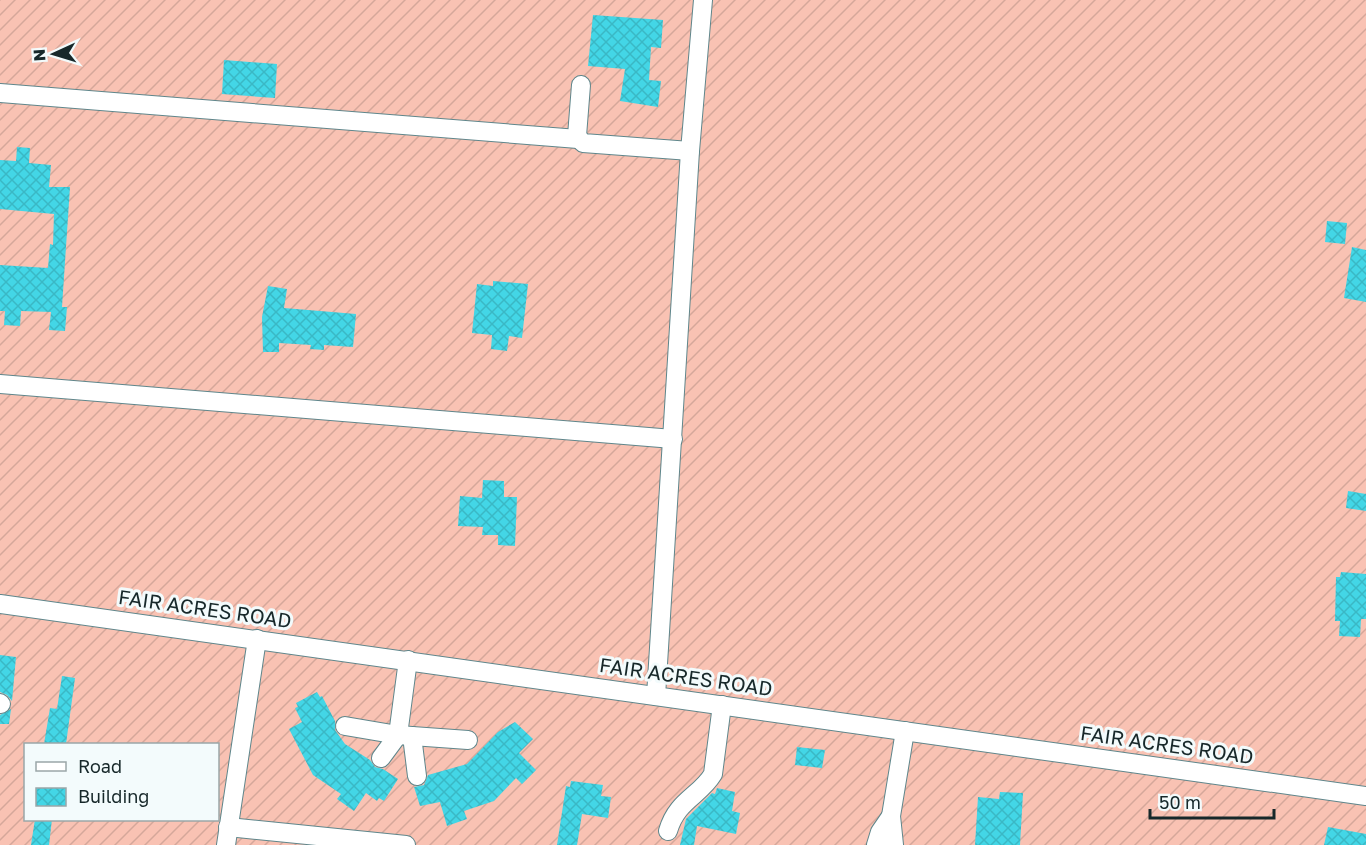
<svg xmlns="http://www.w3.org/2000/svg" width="1366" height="845" viewBox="0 0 1366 845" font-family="'Golos Text',sans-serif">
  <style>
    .garden { fill: url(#garden-furrows); fill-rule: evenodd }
    .building { fill: url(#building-cross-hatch) }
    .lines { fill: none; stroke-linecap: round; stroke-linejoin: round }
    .minor-casing { stroke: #5f868b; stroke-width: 20 }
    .minor { stroke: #fff; stroke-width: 18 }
    .labels { text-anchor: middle; stroke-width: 6; stroke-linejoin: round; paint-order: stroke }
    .street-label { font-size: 20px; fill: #17282a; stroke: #f3fbfc }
  </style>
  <defs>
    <pattern id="garden-furrows" width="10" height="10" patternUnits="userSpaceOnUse" patternTransform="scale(1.5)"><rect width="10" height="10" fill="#f9c2b3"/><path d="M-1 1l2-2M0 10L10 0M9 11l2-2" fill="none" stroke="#d5a79a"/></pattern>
    <pattern id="building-cross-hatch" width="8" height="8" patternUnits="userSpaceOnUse" patternTransform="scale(1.5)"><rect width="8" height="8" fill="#43d6e6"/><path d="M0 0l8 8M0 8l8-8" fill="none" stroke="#3ab8c5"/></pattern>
  </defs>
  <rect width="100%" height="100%" fill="#f3fbfc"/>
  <path class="garden" d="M0 0H1366V845H0ZM26 744H218V820H26Z"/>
  <g class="building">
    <polygon points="593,15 663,20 661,48 651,47 649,80 661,81 658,107 620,101 625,69 588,66"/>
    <polygon points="224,60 277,64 275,98 222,94"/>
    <polygon points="17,147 30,148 29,163 51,165 49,187 70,187 62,307 67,307 65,331 49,330 51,312 21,311 20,326 4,325 5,311 0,311 0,265 48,268 50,244 53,245 54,214 0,209 0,160 16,161"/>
    <polygon points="1327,221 1347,223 1345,244 1325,242"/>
    <polygon points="1352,247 1366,250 1366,302 1344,298"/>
    <polygon points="493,281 528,284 522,338 509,336 507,351 491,349 492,335 472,333 477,284 493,286"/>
    <polygon points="268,286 287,289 284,308 356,314 353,347 324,345 324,350 310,349 311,345 279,343 279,352 263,352 262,317"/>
    <polygon points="483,480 504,481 504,497 517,497 515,546 498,545 498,535 482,535 483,527 458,526 460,496 482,498"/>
    <polygon points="1348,491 1366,494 1366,511 1346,508"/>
    <polygon points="1341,572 1366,574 1366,619 1361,619 1360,637 1339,636 1340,621 1335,621 1336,577 1340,577"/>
    <polygon points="0,655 16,657 12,701 7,695 0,692"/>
    <polygon points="62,676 75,678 66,744 44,744 50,708 57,709"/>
    <polygon points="317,692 320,697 322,696 335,721 335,730 345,744 370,760 375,767 383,769 398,779 384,801 379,798 377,801 366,793 354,811 337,799 341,794 313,775 289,729 302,722 295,708 298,707 296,703"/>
    <polygon points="11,709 9,724 0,724 0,715"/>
    <polygon points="515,722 533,739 519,753 536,770 522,784 516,778 494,801 464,811 467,819 447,826 440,802 420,806 414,787 424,785 428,775 467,764 498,732"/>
    <polygon points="797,747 825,750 822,768 795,765"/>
    <polygon points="571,781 603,785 601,796 611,797 608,818 582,814 577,845 557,845 566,786 570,787"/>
    <polygon points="717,788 735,792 732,811 740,813 736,834 697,826 694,845 680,845 686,819 712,793 715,794"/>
    <polygon points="1000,792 1023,793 1020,845 975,845 978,797 999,799"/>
    <polygon points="35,819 52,819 49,845 31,845"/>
    <polygon points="1328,827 1366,834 1366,845 1324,845"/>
  </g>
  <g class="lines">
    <defs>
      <g id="minor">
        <polyline points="581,85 577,136 583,143 690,151"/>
        <polyline points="0,93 578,139"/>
        <polyline points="0,384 673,439"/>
        <polyline points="0,604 1366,796"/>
        <polyline points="656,696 690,151 703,0"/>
        <polyline points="0,703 1,704"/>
        <polyline points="345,726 398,735 468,740"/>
        <polyline points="412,736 417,776"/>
        <polyline points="381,758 398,735 408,660"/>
        <polyline points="228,827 406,845"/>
        <path d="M668 831C677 800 700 796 713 774L722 705"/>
        <polyline points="226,845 257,639"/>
        <polyline points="876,845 880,832 891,816"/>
        <polyline points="894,845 891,816 905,731"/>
      </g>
    </defs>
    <use href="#minor" class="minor-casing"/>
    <use href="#minor" class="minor"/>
  </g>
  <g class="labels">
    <g class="street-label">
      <text transform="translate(205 609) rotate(8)" y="7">FAIR ACRES ROAD</text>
      <text transform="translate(686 677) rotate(8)" y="7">FAIR ACRES ROAD</text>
      <text transform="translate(1167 745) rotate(8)" y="7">FAIR ACRES ROAD</text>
    </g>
  </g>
  <rect x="24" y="743" width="195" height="78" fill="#f3fbfc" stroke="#9ba7a8" stroke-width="1.5"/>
  <rect x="36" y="762" width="30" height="9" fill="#ffffff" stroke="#9ba7a8" stroke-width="1.5"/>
  <text x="78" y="773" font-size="18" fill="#17282a">Road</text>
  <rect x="36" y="788" width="30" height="18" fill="url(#building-cross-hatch)" stroke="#9ba7a8" stroke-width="1.5"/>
  <text x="78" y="803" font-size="18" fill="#17282a">Building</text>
  <g transform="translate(54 54) rotate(266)" stroke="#f3fbfc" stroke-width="4.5" paint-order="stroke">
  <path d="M0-4.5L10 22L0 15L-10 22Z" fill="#17282a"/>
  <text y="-9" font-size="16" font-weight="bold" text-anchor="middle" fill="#17282a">N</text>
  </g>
  <path d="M1150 809v9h124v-9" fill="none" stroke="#17282a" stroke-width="3"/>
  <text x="1159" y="809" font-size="18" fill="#17282a" stroke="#f3fbfc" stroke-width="4.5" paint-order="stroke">50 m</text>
</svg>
